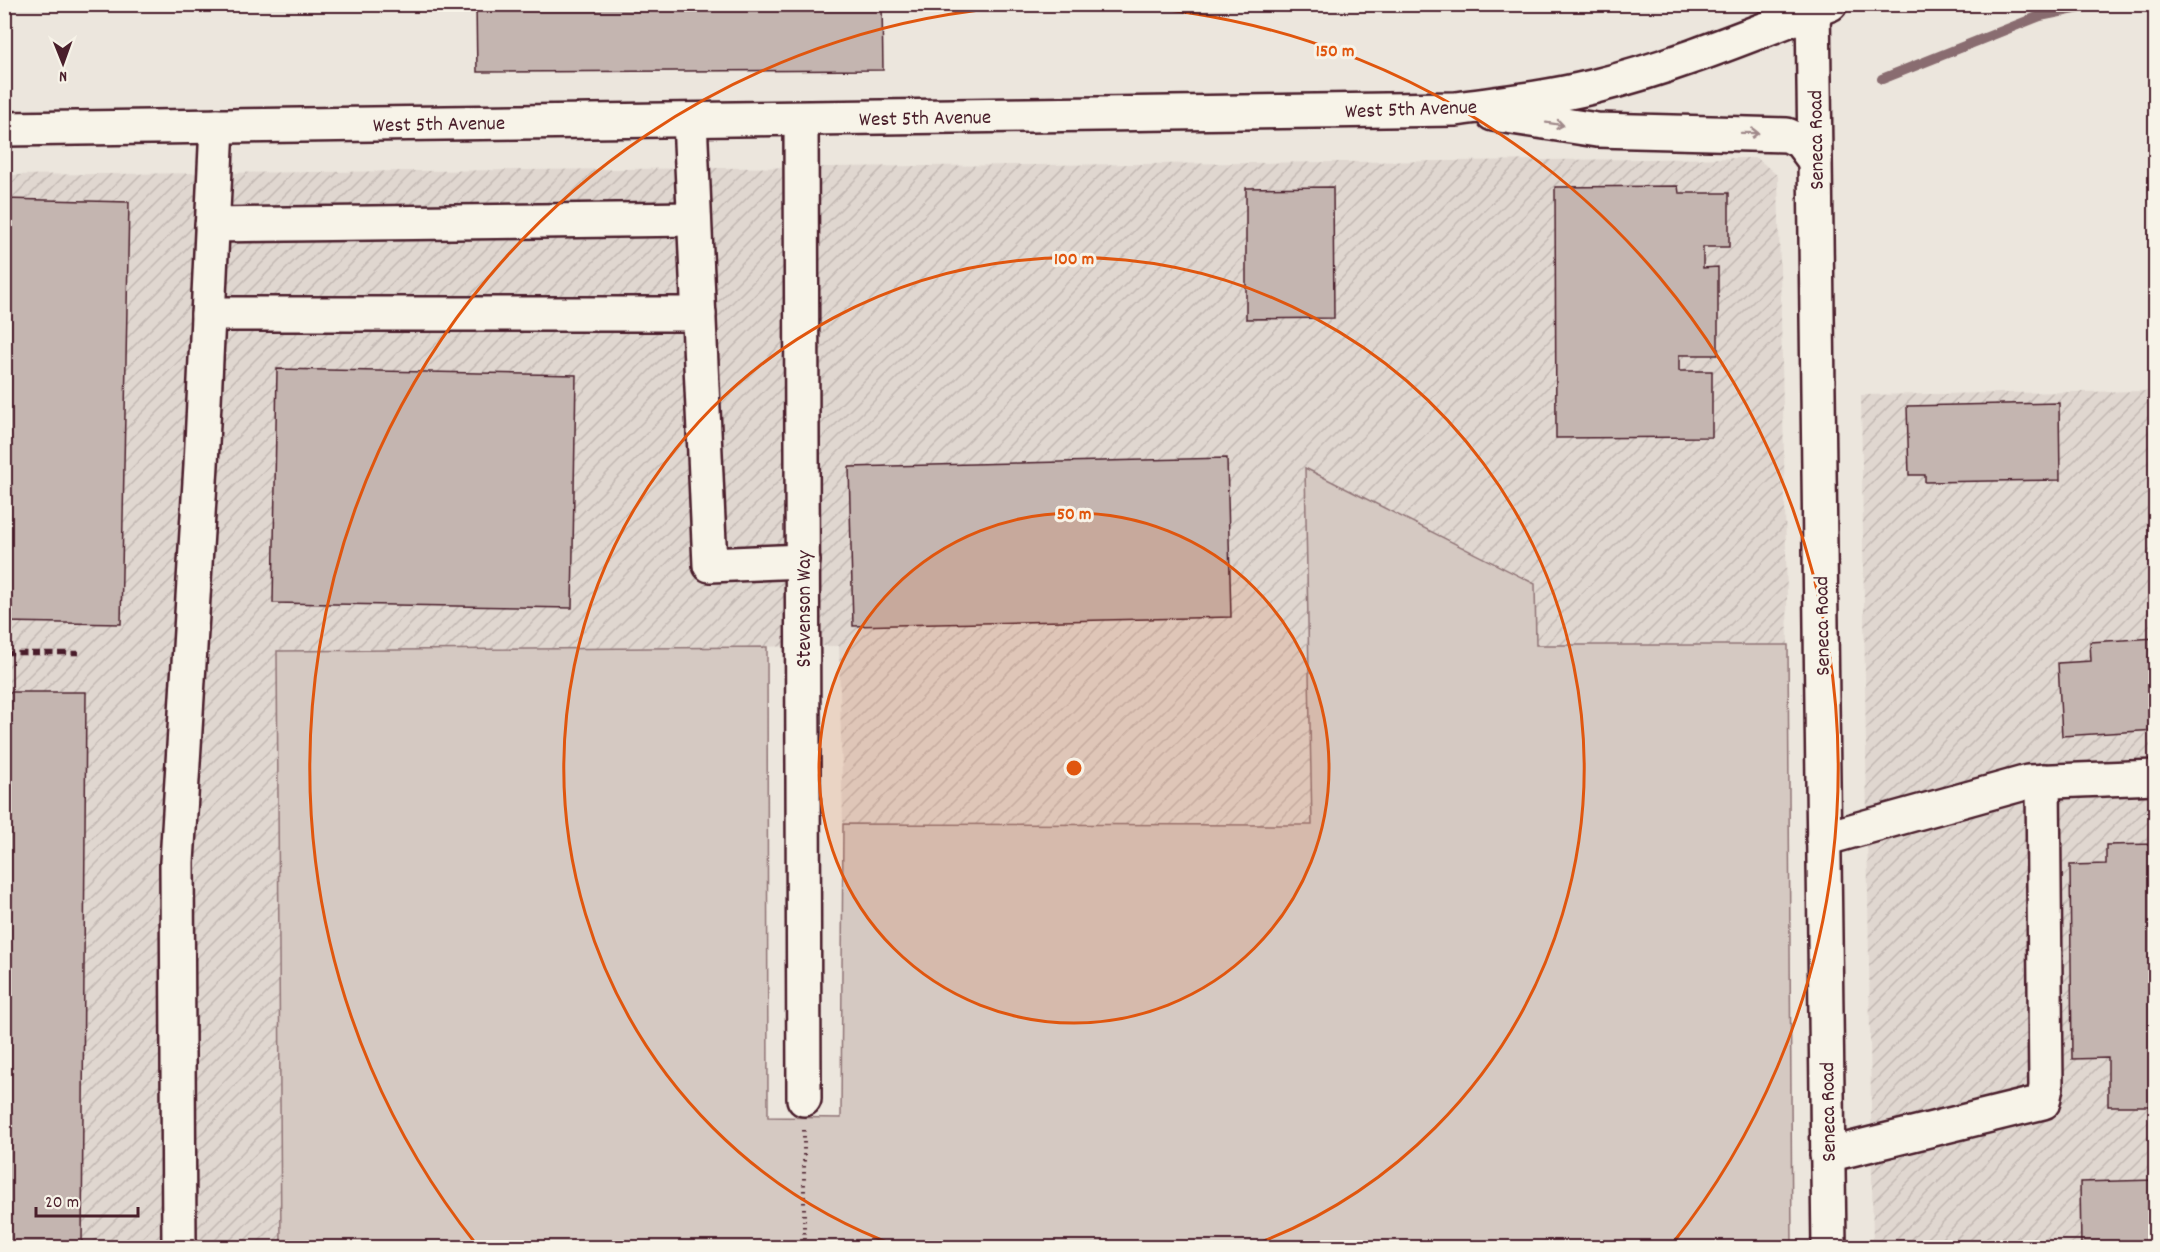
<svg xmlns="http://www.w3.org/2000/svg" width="2160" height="1252" viewBox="0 0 2160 1252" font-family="Dekko,sans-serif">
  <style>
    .industrial { fill: url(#industrial-furrows) }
    .grass { fill: #d5c9c2; stroke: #907476; stroke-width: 1.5 }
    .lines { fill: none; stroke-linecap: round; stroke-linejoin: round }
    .stream { stroke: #896c6f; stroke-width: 10 }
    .building { fill: #c4b5b0; stroke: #4a1f2b; stroke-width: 1.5 }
    .minor-casing { stroke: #4a1f2b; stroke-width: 38 }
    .major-casing { stroke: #4a1f2b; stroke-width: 38 }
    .path { stroke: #4a1f2b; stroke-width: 4; stroke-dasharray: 1.5 4.5; stroke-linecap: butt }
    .minor { stroke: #f7f3e8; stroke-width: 33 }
    .major { stroke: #f7f3e8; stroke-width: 33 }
    .rail { stroke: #4a1f2b; stroke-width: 4.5; stroke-dasharray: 9 4.5; stroke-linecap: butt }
    .oneway { stroke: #a0898a }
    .ring { fill: none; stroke: #e0560e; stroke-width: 3 }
    .labels { text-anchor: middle; stroke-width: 6; stroke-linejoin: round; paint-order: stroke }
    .street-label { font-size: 21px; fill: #4a1f2b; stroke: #f7f3e8 }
    .centre { fill: #e0560e; stroke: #f7f3e8; stroke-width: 3 }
    .ring-label { font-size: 18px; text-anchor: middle; font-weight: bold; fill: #e0560e; stroke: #f7f3e8; stroke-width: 6; stroke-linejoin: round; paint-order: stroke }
  </style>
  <defs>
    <pattern id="industrial-furrows" width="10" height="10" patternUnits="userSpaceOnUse" patternTransform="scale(1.5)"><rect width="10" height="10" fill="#e0d7d0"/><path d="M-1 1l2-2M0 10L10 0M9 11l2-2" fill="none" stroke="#c2b8b3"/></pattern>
  </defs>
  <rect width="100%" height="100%" fill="#ece6dd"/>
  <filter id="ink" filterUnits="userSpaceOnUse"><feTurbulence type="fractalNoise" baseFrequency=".0167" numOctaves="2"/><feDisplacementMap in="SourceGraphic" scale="12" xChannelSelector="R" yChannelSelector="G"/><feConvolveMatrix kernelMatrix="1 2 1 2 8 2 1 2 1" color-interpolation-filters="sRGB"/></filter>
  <g filter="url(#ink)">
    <g class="industrial">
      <polygon points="1757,158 1778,176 1788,645 1536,645 1306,468 1312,825 843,824 839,646 277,651 281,1247 5,1247 4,175"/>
      <polygon points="2150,391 2152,489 2156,490 2155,1247 1873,1247 1861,395"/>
    </g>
    <polygon class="grass" points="1305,468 1535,584 1536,645 1788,645 1792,1247 281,1247 277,651 767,647 768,1117 841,1118 843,824 1312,825"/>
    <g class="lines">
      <polyline class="stream" points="1882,79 2040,16 2100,4"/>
    </g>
    <g class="building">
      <polygon points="476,4 882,4 883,70 477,72"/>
      <polygon points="1678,186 1679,193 1729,193 1729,247 1703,247 1703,268 1718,267 1718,355 1679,355 1679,371 1712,371 1712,437 1556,438 1555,187"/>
      <polygon points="1333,187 1334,318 1246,319 1246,188"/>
      <polygon points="4,199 129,202 121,624 4,622"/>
      <polygon points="277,369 576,375 572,608 273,603"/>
      <polygon points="2059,403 2060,480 1925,482 1925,475 1909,475 1907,406"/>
      <polygon points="1227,458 1231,617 853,626 849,467"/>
      <polygon points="2156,638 2156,730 2062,736 2058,663 2091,661 2090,642"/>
      <polygon points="4,692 86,692 82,1248 4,1248"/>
      <polygon points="2156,844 2156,1106 2108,1106 2108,1058 2072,1059 2070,865 2106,864 2106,845"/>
      <polygon points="2156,1180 2156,1248 2081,1248 2080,1182"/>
    </g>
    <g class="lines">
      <defs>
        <g id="minor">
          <polyline points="1493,114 1597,130 1787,135 1800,141 1815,161"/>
          <polyline points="801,119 804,1099"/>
          <polyline points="690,120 710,565 803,561"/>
          <path d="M4 129 1456 109C1501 103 1547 98 1592 87 1674 67 1752 34 1830 4"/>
          <polyline points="212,225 694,219"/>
          <polyline points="208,314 699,314"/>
          <polyline points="1823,839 2028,782 2156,777"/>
          <polyline points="1827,1155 2043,1102 2046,1087 2043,781"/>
          <polyline points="179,1248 177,862 201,465 217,126"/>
        </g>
        <polyline id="major" points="1813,4 1829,1248"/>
      </defs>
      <use href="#minor" class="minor-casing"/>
      <use href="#major" class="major-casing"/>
      <polyline class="path" points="804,1130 804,1248"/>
      <use href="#minor" class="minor"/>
      <use href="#major" class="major"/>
      <polyline class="rail" points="4,653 79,653"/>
    </g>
    <defs><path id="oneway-shaft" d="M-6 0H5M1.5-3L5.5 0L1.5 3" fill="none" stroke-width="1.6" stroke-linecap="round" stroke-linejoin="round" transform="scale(1.5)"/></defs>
    <g class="oneway">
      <use href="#oneway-shaft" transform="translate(1555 124) rotate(9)"/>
      <use href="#oneway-shaft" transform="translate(1750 133) rotate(1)"/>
    </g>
  </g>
  <circle cx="1074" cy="768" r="255" fill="#e0560e" fill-opacity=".12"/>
  <g class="ring">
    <circle cx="1074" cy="768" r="255"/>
    <path d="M900 1247A510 510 0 1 1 1248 1247"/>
    <path d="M476 1244A764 764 0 0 1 1041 5M1107 5A764 764 0 0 1 1672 1244"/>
  </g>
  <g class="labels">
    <g class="street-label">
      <text transform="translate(1411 108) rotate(-2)" y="7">West 5th Avenue</text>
      <text transform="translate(925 117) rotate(-1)" y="7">West 5th Avenue</text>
      <text transform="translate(439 123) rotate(-1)" y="7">West 5th Avenue</text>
      <text transform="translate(1815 140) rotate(-91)" y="7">Seneca Road</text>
      <text transform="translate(803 609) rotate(-90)" y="7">Stevenson Way</text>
      <text transform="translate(1821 626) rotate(-91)" y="7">Seneca Road</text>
      <text transform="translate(1827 1112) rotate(-91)" y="7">Seneca Road</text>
    </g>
  </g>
  <circle cx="1074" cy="768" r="9" class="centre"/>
  <g class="ring-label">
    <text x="1335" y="56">150 m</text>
    <text x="1074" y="264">100 m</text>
    <text x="1074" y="519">50 m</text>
  </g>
  <rect width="2160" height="1252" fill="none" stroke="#f7f3e8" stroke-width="24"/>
  <rect x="12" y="12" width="2136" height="1228" fill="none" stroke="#4a1f2b" stroke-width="2" filter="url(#ink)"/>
  <g transform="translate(63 63) rotate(179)" stroke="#f7f3e8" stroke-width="4.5" paint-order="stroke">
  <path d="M0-4.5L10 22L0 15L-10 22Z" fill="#4a1f2b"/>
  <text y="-9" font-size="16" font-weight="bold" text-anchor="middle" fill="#4a1f2b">N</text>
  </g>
  <path d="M36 1207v9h102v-9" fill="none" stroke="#4a1f2b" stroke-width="3"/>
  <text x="45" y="1207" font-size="18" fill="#4a1f2b" stroke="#f7f3e8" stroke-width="4.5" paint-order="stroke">20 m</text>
</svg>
